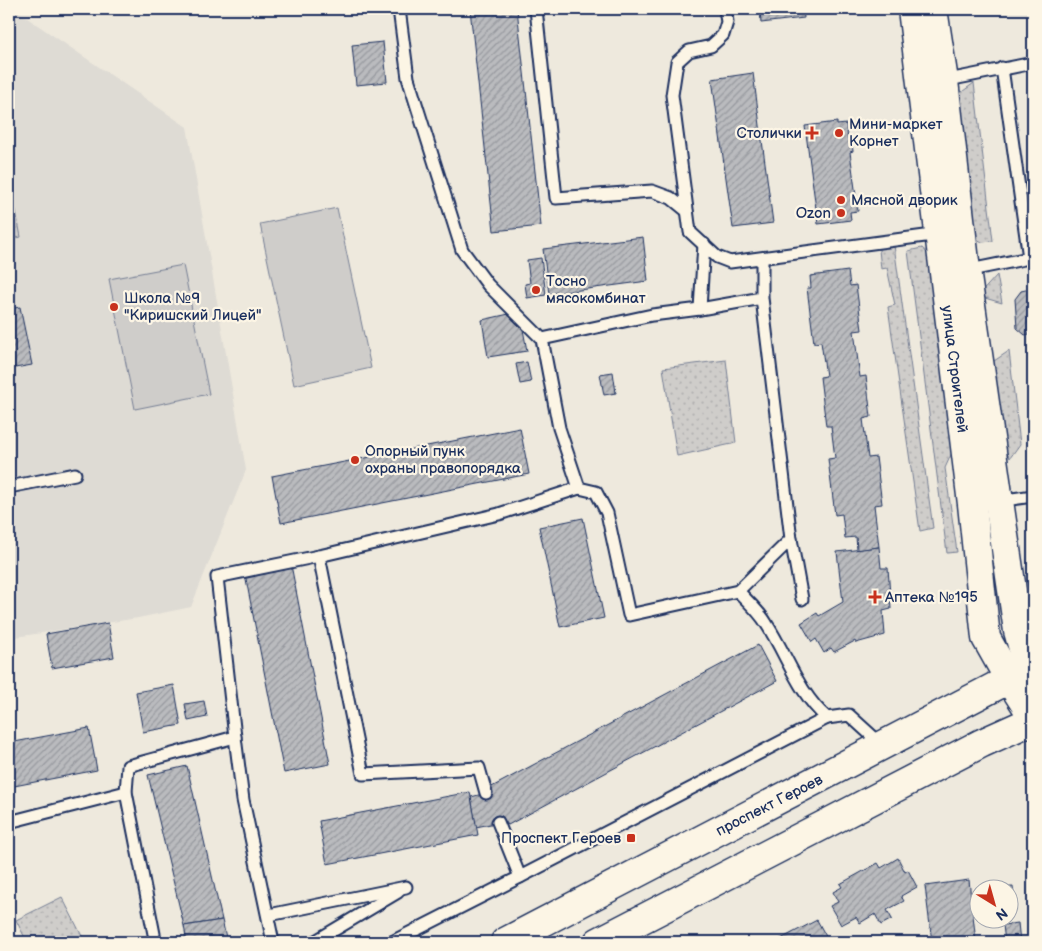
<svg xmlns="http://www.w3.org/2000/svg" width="1042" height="951" viewBox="0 0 1042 951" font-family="'Balsamiq Sans',sans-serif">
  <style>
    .built { fill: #dedbd4 }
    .grass { fill: url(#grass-dots); stroke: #757e94 }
    .pitch { fill: #cfcdca; stroke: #757e94 }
    .building { fill: url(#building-hatch); stroke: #1b2f5e }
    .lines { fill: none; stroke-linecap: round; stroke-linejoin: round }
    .lane-casing { stroke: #1b2f5e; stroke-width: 15 }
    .secondary-casing { stroke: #1b2f5e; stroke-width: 31 }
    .lane { stroke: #fcf5e5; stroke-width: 11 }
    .secondary { stroke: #fcf5e5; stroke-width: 28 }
    .poi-dot { fill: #c8321e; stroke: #fcf5e5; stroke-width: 2 }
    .labels { text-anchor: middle; stroke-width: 4.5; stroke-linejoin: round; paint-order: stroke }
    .poi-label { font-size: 15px; fill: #1b2f5e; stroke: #fcf5e5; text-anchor: start }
    .street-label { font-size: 15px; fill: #1b2f5e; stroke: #fcf5e5 }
  </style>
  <defs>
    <pattern id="grass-dots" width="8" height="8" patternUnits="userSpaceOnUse" patternTransform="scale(1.25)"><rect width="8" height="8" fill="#cfcdca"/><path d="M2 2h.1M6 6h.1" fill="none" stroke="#b1b0b0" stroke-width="1.8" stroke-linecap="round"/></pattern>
    <pattern id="building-hatch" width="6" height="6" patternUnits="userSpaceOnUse" patternTransform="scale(1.25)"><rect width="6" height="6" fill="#babbbe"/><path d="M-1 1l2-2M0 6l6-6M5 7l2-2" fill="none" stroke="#96989e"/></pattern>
  </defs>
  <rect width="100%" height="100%" fill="#eee9dd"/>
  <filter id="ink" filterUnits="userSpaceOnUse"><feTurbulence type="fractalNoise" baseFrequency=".02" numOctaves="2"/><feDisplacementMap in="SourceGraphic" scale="10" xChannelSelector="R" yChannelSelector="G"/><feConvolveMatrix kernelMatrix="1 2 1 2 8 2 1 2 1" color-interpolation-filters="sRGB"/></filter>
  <g filter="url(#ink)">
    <polygon class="built" points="9,9 14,9 187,127 246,470 191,607 138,618 9,638"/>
    <g class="grass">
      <polygon points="974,83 993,241 982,242 972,236 959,94"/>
      <polygon points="9,175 21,237 9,240"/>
      <polygon points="893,238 933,528 920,531 888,307 895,305 887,268 881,269 878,240"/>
      <polygon points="922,248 930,255 955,446 945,468 957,552 947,553 908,251"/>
      <polygon points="997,275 1002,303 978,296"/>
      <polygon points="1009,351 1020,444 1010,458 1002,447 988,365"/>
      <polygon points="726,360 736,443 677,456 663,368"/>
      <polygon points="62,897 85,942 27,942 16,920"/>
    </g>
    <g class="pitch">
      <polygon points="337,208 371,368 294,385 260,224"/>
      <polygon points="183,265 209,394 135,409 109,279"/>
    </g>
    <g class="building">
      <polygon points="470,9 517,9 541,226 494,231"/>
      <polygon points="760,9 803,9 804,18 761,23"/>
      <polygon points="383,42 387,82 356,85 352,45"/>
      <polygon points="753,73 773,223 733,228 712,79"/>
      <polygon points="837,122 837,125 846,124 848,139 851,138 853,151 850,152 858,211 850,212 851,220 818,224 805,126"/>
      <polygon points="643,237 648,281 549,294 543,249"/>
      <polygon points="541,258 546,295 527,298 525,284 530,283 527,260"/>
      <polygon points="848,271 850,286 856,285 862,330 854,331 860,377 866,376 871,417 863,419 868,458 876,457 882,504 874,505 879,547 857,550 856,537 845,538 842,514 835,515 828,459 835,458 831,426 826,426 820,377 826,376 821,342 814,343 807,288 811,288 810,276"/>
      <polygon points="1033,285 1033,333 1025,335 1017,328 1015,299 1021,291 1030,289"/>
      <polygon points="20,307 32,365 9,369 9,309"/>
      <polygon points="509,314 522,324 527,351 488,357 482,320"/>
      <polygon points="527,362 531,382 520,384 516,364"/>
      <polygon points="613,372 616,393 604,395 600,374"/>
      <polygon points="520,428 529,474 281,523 272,476"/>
      <polygon points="583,518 604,618 560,627 539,527"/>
      <polygon points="879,547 881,568 888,568 891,609 883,611 885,635 856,643 855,641 834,652 831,648 824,653 816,639 812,642 801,623 817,613 819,616 843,602 837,552"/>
      <polygon points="291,565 330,764 284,773 245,574"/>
      <polygon points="108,623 114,657 52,668 46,634"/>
      <polygon points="758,645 777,681 508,825 505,821 476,827 471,797 490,792 488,789"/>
      <polygon points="174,685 181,725 143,732 136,692"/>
      <polygon points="204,701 207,717 188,721 185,704"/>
      <polygon points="89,728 97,770 9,787 9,743"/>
      <polygon points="187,766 222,920 184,926 148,775"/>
      <polygon points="470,792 478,835 327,864 319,821"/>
      <polygon points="898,858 905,872 908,870 917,887 901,896 904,901 887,910 892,919 881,925 875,914 860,923 856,917 841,925 830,906 838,902 833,892 842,887 840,884 878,863 881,868"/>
      <polygon points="969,880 976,942 932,942 925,886"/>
      <polygon points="1013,887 1015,910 1010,910 1010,888 999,888"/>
      <polygon points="222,920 227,942 187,942 184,926"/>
      <polygon points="817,920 829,942 775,942"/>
      <polygon points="1018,923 1020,942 1005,942 1003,925"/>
    </g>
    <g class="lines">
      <defs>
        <g id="lane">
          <polyline points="399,9 408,78 462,250 488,285 542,339"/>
          <polyline points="536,9 556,198 652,191 671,198 687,211"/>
          <polyline points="725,9 727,22 723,35 711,46 689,51 677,62 672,95 690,232 717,257 730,262 940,234"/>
          <polyline points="943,81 1033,63"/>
          <polyline points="965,271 1029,258 1002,68"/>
          <polyline points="762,298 700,309 652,315 542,339 559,428 579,488 596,492 607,513 629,615 738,591 791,539 762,298 762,259"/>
          <polyline points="700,309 704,244"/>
          <polyline points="9,487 75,474"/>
          <polyline points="998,501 1033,496"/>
          <polyline points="791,539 802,599"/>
          <polyline points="319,556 363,774 479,768 486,793"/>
          <path d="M738 591C747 601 759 611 766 623 787 655 798 693 827 718L849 715 882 745"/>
          <polyline points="9,822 126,792"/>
          <polyline points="498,822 520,877 827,718"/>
          <polyline points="269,915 406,887"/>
          <polyline points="154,934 126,792 128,766 235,737"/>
          <polyline points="273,942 243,800 235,737 217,577 319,556 499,514 579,488"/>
          <polyline points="314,942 398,892"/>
          <polyline points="392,942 520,877"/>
        </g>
        <g id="secondary">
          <polyline points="912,9 972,504 986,638 1009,679 1033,717"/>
          <polyline points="933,9 944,81 966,270 999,501 1018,631 1029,670 1033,707"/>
          <polyline points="505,942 1025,671"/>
          <polyline points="598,942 982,743 1033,720"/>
        </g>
      </defs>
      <use href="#lane" class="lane-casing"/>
      <use href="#secondary" class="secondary-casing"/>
      <use href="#lane" class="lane"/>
      <use href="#secondary" class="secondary"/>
    </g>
  </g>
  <g class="poi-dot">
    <path d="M809.5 125.5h5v5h5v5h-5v5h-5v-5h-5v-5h5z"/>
    <circle cx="839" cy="133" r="5"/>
    <circle cx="841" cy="200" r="5"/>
    <circle cx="841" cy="213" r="5"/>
    <circle cx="536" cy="290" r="5"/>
    <circle cx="114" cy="307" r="5"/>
    <circle cx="355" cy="460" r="5"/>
    <path d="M872.5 589.5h5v5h5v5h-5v5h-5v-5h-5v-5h5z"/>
    <rect x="626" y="833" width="10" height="10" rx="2.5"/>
  </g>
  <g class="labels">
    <g class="poi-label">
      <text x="849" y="129">Мини-маркет<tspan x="849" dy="17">Корнет</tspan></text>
      <text x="802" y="138" text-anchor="end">Столички</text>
      <text x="851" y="205">Мясной дворик</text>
      <text x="831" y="218" text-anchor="end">Ozon</text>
      <text x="546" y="286">Тосно<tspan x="546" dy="17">мясокомбинат</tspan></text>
      <text x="124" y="303">Школа №9<tspan x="124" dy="17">"Киришский Лицей"</tspan></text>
      <text x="365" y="456">Опорный пунк<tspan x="365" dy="17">охраны правопорядка</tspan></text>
      <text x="885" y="602">Аптека №195</text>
      <text x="621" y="843" text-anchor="end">Проспект Героев</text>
    </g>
    <g class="street-label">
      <text transform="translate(955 369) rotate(83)" y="5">улица Строителей</text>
      <text transform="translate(769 805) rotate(-27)" y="5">проспект Героев</text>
    </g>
  </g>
  <rect width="1042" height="951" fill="none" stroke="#fcf5e5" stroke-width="30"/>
  <rect x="15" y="15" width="1012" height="921" fill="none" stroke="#1b2f5e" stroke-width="2" filter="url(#ink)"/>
  <g transform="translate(994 904) rotate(143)"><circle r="24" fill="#fcf5e5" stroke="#a2a6af"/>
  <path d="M0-4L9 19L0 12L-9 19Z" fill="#c8321e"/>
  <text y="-8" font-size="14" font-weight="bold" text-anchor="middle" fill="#1b2f5e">N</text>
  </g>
</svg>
